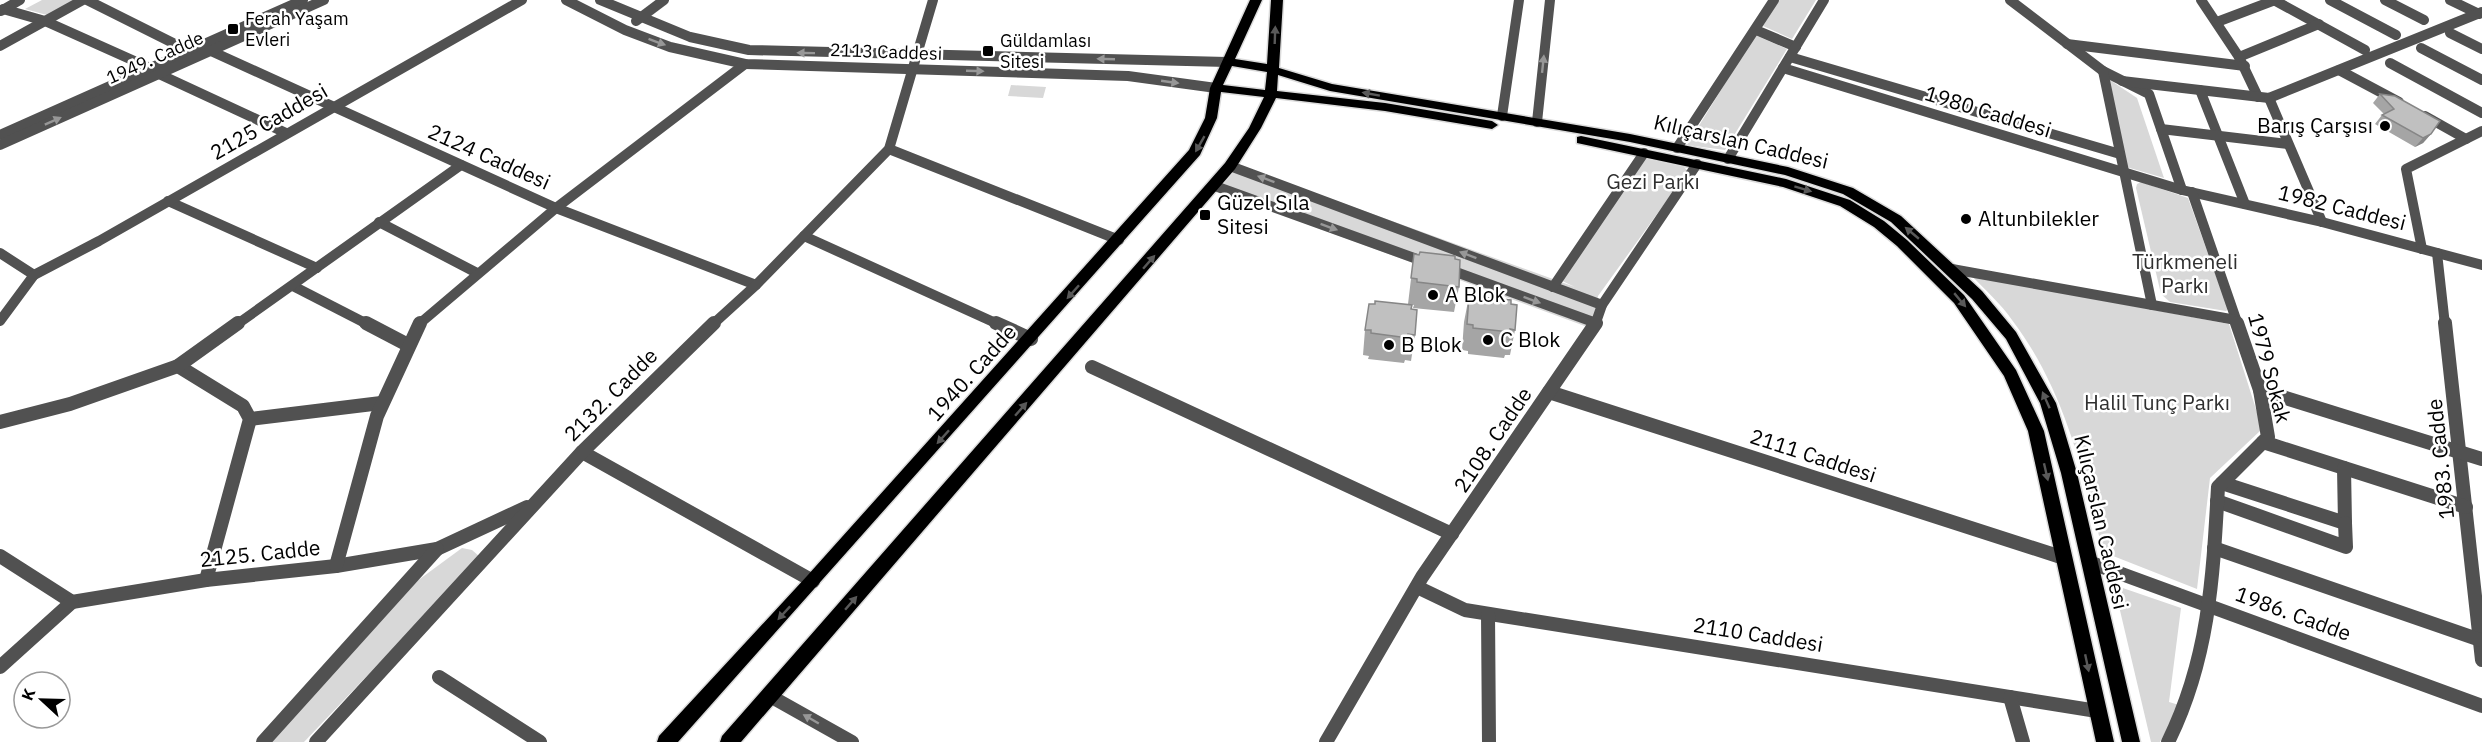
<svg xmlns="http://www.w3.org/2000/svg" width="2482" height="742" viewBox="0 0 2482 742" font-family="'IBM Plex Sans',sans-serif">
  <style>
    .green { fill: #d8d8d8 }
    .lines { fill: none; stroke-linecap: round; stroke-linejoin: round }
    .major-casing { stroke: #dbdbdb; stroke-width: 3 }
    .minor-far1 { stroke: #515151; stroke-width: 10 }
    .minor { stroke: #515151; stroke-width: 14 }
    .major { fill: #000; fill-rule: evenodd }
    .wall { fill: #a5a5a5 }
    .shaded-wall { fill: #868686 }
    .building { fill: #c0c0c0; stroke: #868686; stroke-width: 1.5 }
    .oneway { fill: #595959 }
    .oneway2 { fill: #979797 }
    .poi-dot { fill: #000; stroke: #fff; stroke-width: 2 }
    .labels { text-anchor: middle; stroke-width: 5; stroke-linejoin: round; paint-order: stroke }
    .far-poi-label { font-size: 18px; fill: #000; stroke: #fff; text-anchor: start }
    .far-street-label { font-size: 18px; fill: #000; stroke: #fff }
    .street-label { font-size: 21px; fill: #000; stroke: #fff }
    .poi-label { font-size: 21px; fill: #000; stroke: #fff; text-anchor: start }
    .park-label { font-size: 21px; fill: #2f2f2f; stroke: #fff }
  </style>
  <rect width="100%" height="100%" fill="#fff"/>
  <g class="green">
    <polygon points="42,0 74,0 47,15 25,9"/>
    <polygon points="1778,0 1816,0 1792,39 1763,26"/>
    <polygon points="1755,35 1787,49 1725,150 1687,145"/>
    <polygon points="1012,36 1048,37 1046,47 1010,45"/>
    <polygon points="2104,76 2137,98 2164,178 2123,166"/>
    <polygon points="1011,85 1046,87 1043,98 1008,96"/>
    <polygon points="1643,157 1681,164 1688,171 1598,296 1593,329 1217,191 1237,165 1575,287 1560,280"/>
    <polygon points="2141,182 2188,198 2228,309 2226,311 2170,302 2161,294 2136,188 2137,184"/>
    <path d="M1972 276 2229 324 2261 425 2260 431 2210 478 2197 589 2103 552C2083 471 2064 388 2012 320 2001 304 1985 290 1972 276Z"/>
    <polygon points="462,548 472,550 480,557 304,742 267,742 413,584"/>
    <polygon points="2114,585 2181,608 2169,702 2179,705 2160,742 2151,742"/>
  </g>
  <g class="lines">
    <defs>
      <g id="major">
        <path d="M1250 0H1262L1235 59 1267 64 1271 0H1283L1279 68 1332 84 1630 134 1788 167 1853 188 1901 216 1982 291 2016 332 2056 403 2077 473 2140 742H2122L2061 473 2040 403 2006 339 1972 299 1891 222 1843 194 1785 175 1630 142 1330 91 1278 75 1277 91 1385 103 1492 121 1498 125 1492 129 1385 111 1276 98 1261 128 1235 169 741 742H720L722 736 1225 163 1249 128 1264 97 1221 92 1217 118 1200 155 678 742H657L659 736 807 576 1189 150 1205 118 1210 88ZM1232 66 1267 72 1265 90 1223 85Z"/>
        <polygon points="1581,136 1786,179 1850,200 1884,221 1907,240 1964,295 2016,370 2044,431 2114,742 2096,742 2028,431 2004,376 1954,303 1897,246 1874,227 1840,206 1783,187 1577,143 1577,137"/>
      </g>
    </defs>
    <use href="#major" class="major-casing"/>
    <g class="minor-far1">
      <polyline points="87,0 189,51"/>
      <polyline points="566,0 625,30 670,47 745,64 1128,76 1216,88"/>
      <polyline points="600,0 690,37 749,50 1227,62"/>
      <polyline points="2010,0 2103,71 2149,94 2182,190"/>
      <polyline points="2201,0 2239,57 2258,97"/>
      <polyline points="2274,0 2365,50"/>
      <polyline points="2330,0 2396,35"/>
      <polyline points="2385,0 2424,20"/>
      <polyline points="2450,0 2479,14"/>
      <polyline points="3,9 45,21 150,68"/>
      <polyline points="1,11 20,0"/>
      <polyline points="636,21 664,0"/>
      <polyline points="2217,22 2275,0"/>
      <polyline points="1756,30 1796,47"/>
      <polyline points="2450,33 2482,49"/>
      <polyline points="2067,44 2245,66"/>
      <polyline points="0,46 83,0"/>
      <polyline points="2421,48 2482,80"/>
      <polyline points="211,51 556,208 756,285"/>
      <polyline points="1790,57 2120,154"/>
      <polyline points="2239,57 2319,24"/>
      <polyline points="2390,63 2482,113"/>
      <polyline points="1783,68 2182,190 2322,222 2482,265"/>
      <polyline points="2339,70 2399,102"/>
      <polyline points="2103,71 2152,305"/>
      <polyline points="159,74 286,133"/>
      <polyline points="2122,81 2269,98 2482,12"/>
      <polyline points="2200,90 2245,204"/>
      <polyline points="2269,98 2322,222"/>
      <polyline points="1502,116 1519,0"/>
      <polyline points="2425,116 2466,139"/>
      <polyline points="1537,122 1550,0"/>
      <polyline points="2161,129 2288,144"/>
      <polyline points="0,135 303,0"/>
      <polyline points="0,145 324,0"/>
      <polyline points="1677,148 1774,0"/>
      <polyline points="889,149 1119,240"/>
      <polyline points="1728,159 1824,0"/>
      <polyline points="1230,166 1602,305"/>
      <polyline points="1215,186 1428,263"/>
      <polyline points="2192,192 2238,325"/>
      <polyline points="168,201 317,268"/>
      <polyline points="379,222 477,273"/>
      <polyline points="804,236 1000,325"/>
      <polyline points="2422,249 2406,169 2482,131"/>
      <polyline points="0,253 34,275"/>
      <polyline points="2437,253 2445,325"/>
      <polyline points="1445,268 1596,323"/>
      <polyline points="1952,269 2236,320"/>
      <polyline points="293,286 369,325"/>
      <polyline points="1553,287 1644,153"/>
      <polyline points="0,321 34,275 99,241 522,0"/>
      <polyline points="236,325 461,165"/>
      <polyline points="418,325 556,208 745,64"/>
      <polyline points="712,325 756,285 889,149 933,0"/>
      <polyline points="1595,325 1602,305 1697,164"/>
    </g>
    <g class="minor">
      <polyline points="366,323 408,345"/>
      <polyline points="996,323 1031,339"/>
      <polyline points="2445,323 2482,660"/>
      <polyline points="178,366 243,406 250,419 206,580"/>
      <polyline points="1092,367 1452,534"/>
      <polyline points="2260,390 2482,459"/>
      <polyline points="1549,392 2064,558"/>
      <polyline points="250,419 381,403"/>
      <polyline points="0,422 70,404 178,366 238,323"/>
      <polyline points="2263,442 2466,507"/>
      <polyline points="582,452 813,581"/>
      <polyline points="2222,483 2345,523 2344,468"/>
      <polyline points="2217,501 2346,547 2345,523"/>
      <polyline points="2214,548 2480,640"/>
      <polyline points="0,556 72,602 206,580 336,566 437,549 527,507"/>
      <polyline points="2089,562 2482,706"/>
      <polyline points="336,566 377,416 420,323"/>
      <polyline points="1417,587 1465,610 2097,711"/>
      <polyline points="1488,614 1489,742"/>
      <polyline points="0,667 72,602"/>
      <polyline points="439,677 540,742"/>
      <polyline points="770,696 852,742"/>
      <polyline points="2010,697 2023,742"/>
      <polyline points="263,742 437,549"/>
      <polyline points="316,742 582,452 714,323"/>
      <polyline points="1326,742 1422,577 1596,323"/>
      <path d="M2168 742C2209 659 2213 578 2218 487L2268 437 2260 390 2237 323"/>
    </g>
    <use href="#major" class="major"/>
  </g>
  <g class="wall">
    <polygon points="2380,94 2431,134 2423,143 2415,147 2375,124 2382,115 2384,114 2373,103"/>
    <polygon points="1414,254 1455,259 1459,287 1454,312 1413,308 1414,305 1408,304"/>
    <polygon points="1469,296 1511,304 1515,330 1510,355 1505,355 1504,358 1468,354 1468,351 1462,350 1464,322"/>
    <polygon points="1411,309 1415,335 1411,361 1405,360 1404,363 1368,359 1369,356 1363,355 1365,330"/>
  </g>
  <polygon class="shaded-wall" points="2431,134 2423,143 2415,147 2423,138"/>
  <g class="building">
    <polygon points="2380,94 2395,96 2440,121 2431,134 2423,138 2382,115 2394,109"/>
    <polygon points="1420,252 1455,256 1455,259 1460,260 1459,287 1417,282 1417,279 1411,278 1414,254 1419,255"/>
    <polygon points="1469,296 1511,300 1511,304 1517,305 1515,330 1510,329 1510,332 1473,328 1473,325 1467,324"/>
    <polygon points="1375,301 1412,305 1411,309 1417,310 1415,335 1408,334 1408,338 1371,333 1371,330 1365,330 1369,304 1375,304"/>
  </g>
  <defs><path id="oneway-solid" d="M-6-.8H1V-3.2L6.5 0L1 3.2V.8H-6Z" transform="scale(1.5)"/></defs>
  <g class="oneway">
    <use href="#oneway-solid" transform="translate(1275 35) rotate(-88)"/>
    <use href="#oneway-solid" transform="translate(1371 94) rotate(-170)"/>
    <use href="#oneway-solid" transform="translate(1200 144) rotate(120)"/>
    <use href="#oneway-solid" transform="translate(1803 189) rotate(17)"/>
    <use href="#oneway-solid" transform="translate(1912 233) rotate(-140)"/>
    <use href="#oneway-solid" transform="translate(1149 262) rotate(-49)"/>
    <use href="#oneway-solid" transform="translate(1073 292) rotate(132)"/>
    <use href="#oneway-solid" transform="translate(1960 300) rotate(50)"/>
    <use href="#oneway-solid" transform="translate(2046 400) rotate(-114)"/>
    <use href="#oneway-solid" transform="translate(1021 409) rotate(-49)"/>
    <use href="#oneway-solid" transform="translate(943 437) rotate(132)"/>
    <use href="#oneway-solid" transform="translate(2046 472) rotate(77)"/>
    <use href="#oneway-solid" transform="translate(851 603) rotate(-49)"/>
    <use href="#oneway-solid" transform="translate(784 613) rotate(133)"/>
    <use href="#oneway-solid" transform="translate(2087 663) rotate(78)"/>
  </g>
  <g class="oneway2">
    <use href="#oneway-solid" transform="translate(657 42) rotate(20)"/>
    <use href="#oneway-solid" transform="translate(806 53) rotate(-179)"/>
    <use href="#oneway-solid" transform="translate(1106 59) rotate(-178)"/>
    <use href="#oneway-solid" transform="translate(1543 64) rotate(-84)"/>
    <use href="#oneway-solid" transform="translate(975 71) rotate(2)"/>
    <use href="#oneway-solid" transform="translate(1170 82) rotate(8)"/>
    <use href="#oneway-solid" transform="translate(53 121) rotate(-24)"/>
    <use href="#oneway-solid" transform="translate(1266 179) rotate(-160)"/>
    <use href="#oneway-solid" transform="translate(1329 227) rotate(20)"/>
    <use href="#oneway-solid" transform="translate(1468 255) rotate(-159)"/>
    <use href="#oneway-solid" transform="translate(1532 300) rotate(20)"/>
    <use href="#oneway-solid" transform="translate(811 719) rotate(-150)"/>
  </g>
  <g class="poi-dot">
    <rect x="227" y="23" width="12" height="12" rx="3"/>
    <rect x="982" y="45" width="12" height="12" rx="3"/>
    <circle cx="2385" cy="126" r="6"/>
    <rect x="1199" y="209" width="12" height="12" rx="3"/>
    <circle cx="1966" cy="219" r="6"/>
    <circle cx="1433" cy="295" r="6"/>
    <circle cx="1488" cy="340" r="6"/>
    <circle cx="1389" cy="345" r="6"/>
  </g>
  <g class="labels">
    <g class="far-poi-label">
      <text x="245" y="25">Ferah Yaşam<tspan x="245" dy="21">Evleri</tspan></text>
      <text x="1000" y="47">Güldamlası<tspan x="1000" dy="21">Sitesi</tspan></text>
    </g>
    <g class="far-street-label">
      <text transform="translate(886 52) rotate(2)" y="6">2113 Caddesi</text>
      <text transform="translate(155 58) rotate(-24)" y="6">1949. Cadde</text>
    </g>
    <g class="street-label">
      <text transform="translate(1988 112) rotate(17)" y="7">1980 Caddesi</text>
      <text transform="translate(269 122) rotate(-30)" y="7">2125 Caddesi</text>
      <text transform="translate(1741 142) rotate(13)" y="7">Kılıçarslan Caddesi</text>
      <text transform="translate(489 157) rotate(24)" y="7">2124 Caddesi</text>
      <text transform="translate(2342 208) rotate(14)" y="7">1982 Caddesi</text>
      <text transform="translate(2269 368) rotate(75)" y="7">1979 Sokak</text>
      <text transform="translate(972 373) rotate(-48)" y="7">1940. Cadde</text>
      <text transform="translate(611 395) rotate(-45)" y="7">2132. Cadde</text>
      <text transform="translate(1493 440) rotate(-56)" y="7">2108. Cadde</text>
      <text transform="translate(1813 456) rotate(18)" y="7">2111 Caddesi</text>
      <text transform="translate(2441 459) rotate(-96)" y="7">1983. Cadde</text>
      <text transform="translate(2101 522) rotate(77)" y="7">Kılıçarslan Caddesi</text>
      <text transform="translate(260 554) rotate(-6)" y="7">2125. Cadde</text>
      <text transform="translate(2293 614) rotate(20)" y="7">1986. Cadde</text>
      <text transform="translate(1758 635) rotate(9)" y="7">2110 Caddesi</text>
    </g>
    <g class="poi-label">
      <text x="2373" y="133" text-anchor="end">Barış Çarşısı</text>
      <text x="1217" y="210">Güzel Sıla<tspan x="1217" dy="24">Sitesi</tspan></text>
      <text x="1978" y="226">Altunbilekler</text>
      <text x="1445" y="302">A Blok</text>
      <text x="1500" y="347">C Blok</text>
      <text x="1401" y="352">B Blok</text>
    </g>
    <g class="park-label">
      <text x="1653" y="189">Gezi Parkı</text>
      <text x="2185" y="269">Türkmeneli<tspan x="2185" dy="24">Parkı</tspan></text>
      <text x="2157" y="410">Halil Tunç Parkı</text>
    </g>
  </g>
  <g transform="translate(42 700) rotate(292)"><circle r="28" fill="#ffffff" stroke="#999999" stroke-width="1.5"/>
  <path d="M0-4.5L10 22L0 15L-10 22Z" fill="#000000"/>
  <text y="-9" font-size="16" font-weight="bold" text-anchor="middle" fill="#000000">K</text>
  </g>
</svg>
